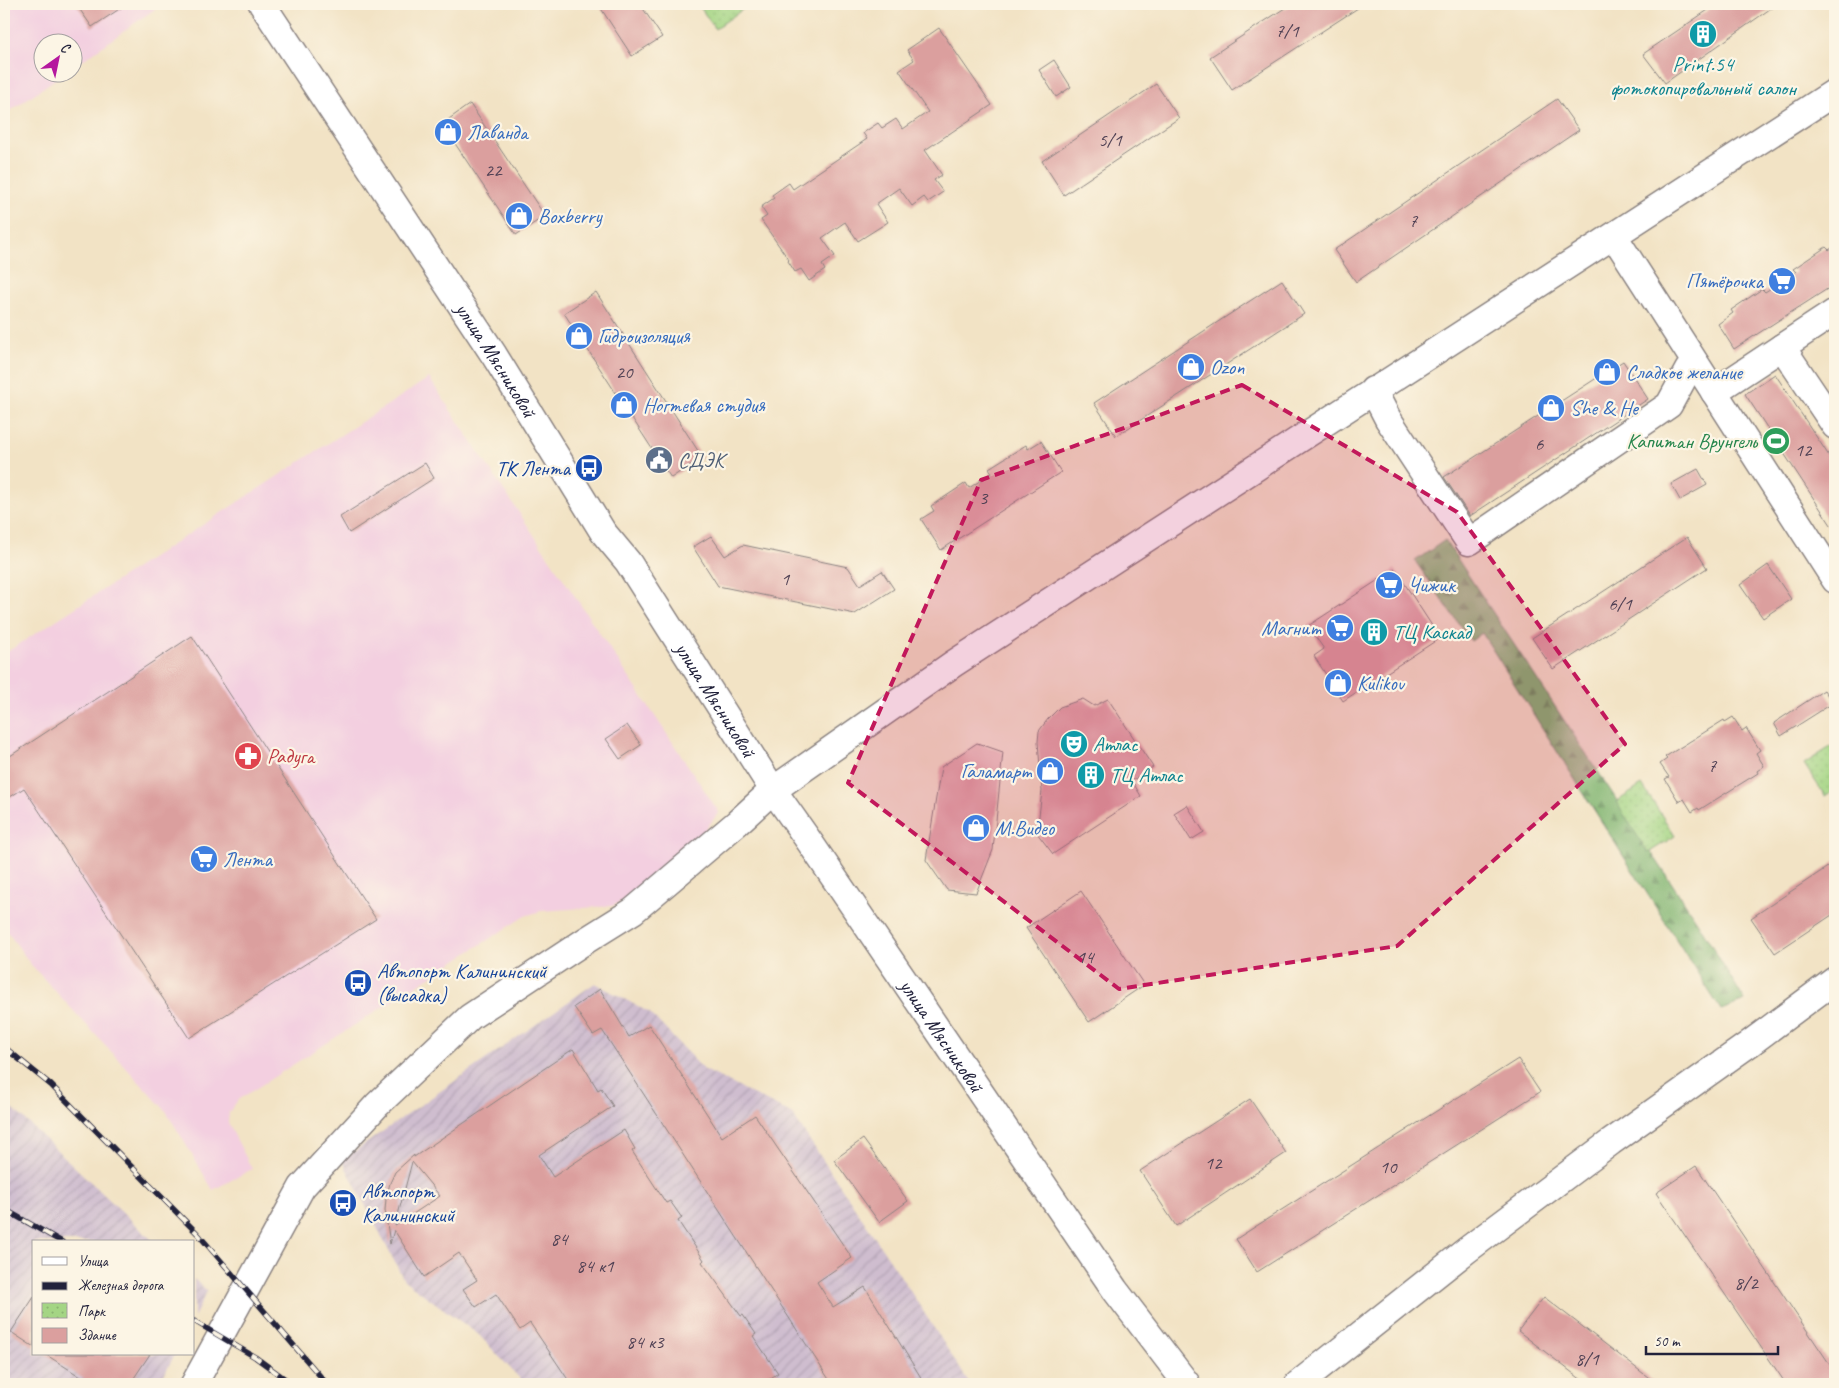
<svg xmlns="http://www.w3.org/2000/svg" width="1839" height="1388" viewBox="0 0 1839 1388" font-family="Caveat,sans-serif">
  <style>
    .built { fill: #f3cfe0 }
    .industrial { fill: url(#industrial-furrows) }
    .forest { fill: url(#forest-firs); stroke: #526c56 }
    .park { fill: url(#park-dots); stroke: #637c60 }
    .building { fill: #db9f9e; fill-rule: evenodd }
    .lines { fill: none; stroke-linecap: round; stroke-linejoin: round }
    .minor-casing { stroke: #8a8280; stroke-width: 29 }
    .minor { stroke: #fff; stroke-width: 26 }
    .rail-casing { stroke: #22223b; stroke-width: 5.5 }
    .rail { stroke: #fcf5e5; stroke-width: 4; stroke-dasharray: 11; stroke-linecap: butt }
    .marked { fill: #c2185b; fill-opacity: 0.2; stroke: #c2185b; stroke-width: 4; stroke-dasharray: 10 6; stroke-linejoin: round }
    .labels { text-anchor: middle; stroke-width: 4.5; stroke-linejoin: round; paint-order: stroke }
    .number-label { font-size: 19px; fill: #504154 }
    .culture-label { font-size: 21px; fill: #0d838f; stroke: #fcf5e5; text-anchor: start }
    .shop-label { font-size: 21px; fill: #366cbe; stroke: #fcf5e5; text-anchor: start }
    .street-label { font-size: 21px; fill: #22223b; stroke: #fcf5e5 }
    .leisure-label { font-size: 21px; fill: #27864d; stroke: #fcf5e5; text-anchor: end }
    .service-label { font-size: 21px; fill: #4e5e75; stroke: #fcf5e5; text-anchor: start }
    .transit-label { font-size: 21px; fill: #164399; stroke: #fcf5e5; text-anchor: start }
    .health-label { font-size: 21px; fill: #be3a42; stroke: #fcf5e5; text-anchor: start }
  </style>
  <defs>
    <pattern id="industrial-furrows" width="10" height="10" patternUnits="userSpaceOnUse" patternTransform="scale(1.25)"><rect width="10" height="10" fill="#cfbdcf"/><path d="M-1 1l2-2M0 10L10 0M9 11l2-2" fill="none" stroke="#b1a2b3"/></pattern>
    <pattern id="forest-firs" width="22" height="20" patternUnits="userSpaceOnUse" patternTransform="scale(1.25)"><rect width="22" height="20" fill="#83b672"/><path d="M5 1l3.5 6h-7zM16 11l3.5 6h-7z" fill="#6b945f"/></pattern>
    <pattern id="park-dots" width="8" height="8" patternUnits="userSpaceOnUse" patternTransform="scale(1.25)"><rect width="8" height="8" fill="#a4d584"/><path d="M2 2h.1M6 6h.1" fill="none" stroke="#8db773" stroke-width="1.8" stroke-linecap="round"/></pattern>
  </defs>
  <rect width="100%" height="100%" fill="#fcf5e5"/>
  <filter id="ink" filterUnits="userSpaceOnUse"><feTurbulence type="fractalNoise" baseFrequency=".02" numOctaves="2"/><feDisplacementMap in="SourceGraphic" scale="10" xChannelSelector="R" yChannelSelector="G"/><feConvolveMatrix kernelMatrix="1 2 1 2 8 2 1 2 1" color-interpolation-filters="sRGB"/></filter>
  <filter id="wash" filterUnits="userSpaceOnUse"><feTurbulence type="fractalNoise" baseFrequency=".0096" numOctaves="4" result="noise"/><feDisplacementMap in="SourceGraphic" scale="20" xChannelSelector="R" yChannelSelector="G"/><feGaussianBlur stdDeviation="1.12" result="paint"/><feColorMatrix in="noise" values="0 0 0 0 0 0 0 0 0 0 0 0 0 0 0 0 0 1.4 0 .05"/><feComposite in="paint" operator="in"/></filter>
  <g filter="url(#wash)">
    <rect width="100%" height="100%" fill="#f2e3c5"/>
    <g class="built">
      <polygon points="4,4 162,4 73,67 72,42 42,42 42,72 64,73 4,115"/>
      <polygon points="429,378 719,812 698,839 630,898 612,906 541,911 525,916 238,1100 229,1112 228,1123 252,1169 213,1190 166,1111 32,966 4,927 4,654"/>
    </g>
    <g class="industrial">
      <polygon points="595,983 650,1013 703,1069 792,1114 896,1269 970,1384 525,1384 479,1335 404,1280 342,1160"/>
      <polygon points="4,1100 154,1242 34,1242 34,1354 175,1354 159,1384 4,1384"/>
      <polygon points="194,1279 207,1291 194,1317"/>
    </g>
    <polygon class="forest" points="1445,540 1698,923 1745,1001 1721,1010 1482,633 1471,641 1415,561"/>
    <g class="park">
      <polygon points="698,4 744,4 746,7 715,29"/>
      <polygon points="1835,744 1835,789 1825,796 1804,764"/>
      <polygon points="1642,785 1675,836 1648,853 1616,802"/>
    </g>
    <g id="blocks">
      <g class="building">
        <polygon points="76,4 127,4 92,27"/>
        <polygon points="598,4 640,4 662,37 632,56"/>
        <polygon points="1291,4 1364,4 1232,90 1210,57"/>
        <polygon points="1717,4 1777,4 1665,83 1643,54"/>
        <polygon points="939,28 992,105 925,150 942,175 934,180 943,192 928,202 924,197 912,206 899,188 876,204 888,222 858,241 845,222 822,238 835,256 822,265 825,270 809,281 801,269 795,272 788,261 789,260 761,220 767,216 761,207 774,198 772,195 789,183 793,189 867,139 863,133 878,123 882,128 896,119 903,129 928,112 899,70 914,60 907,50"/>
        <polygon points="1054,60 1071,87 1056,97 1039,70"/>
        <polygon points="1156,84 1179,118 1064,195 1042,161"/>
        <polygon points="1557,99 1579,130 1356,282 1334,250"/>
        <polygon points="470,104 545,216 516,235 442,124"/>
        <polygon points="1835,246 1835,284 1734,349 1718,324 1733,313 1731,310 1762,289 1765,292 1796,272 1793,269 1826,247 1829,250"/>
        <polygon points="1282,280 1304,314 1116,436 1094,403"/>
        <polygon points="596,292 702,457 671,478 564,313"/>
        <polygon points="1623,361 1648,399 1470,516 1444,477"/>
        <polygon points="1775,374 1835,465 1835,531 1745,394"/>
        <polygon points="1041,441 1061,472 941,550 921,519 934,511 931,506 966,483 969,488 992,473 989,468 1026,445 1028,449"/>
        <polygon points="425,463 434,478 349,533 340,517"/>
        <polygon points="1698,469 1707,485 1680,500 1671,484"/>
        <polygon points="711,536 725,556 743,545 848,567 860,585 882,571 894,589 855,614 718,586 693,547"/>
        <polygon points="1687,537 1707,568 1553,669 1532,638"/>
        <polygon points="1768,565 1791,599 1763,618 1740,585"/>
        <polygon points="1395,569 1440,638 1343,701 1314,656 1324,649 1308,626"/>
        <polygon points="192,636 376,919 189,1038 24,788 4,801 4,760"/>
        <polygon points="1824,690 1833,703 1781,736 1774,723"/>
        <polygon points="1083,699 1094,706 1108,699 1153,767 1132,781 1141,796 1053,854 1037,833 1042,791 1038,742 1039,731 1048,719 1060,707"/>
        <polygon points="1733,717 1742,731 1746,728 1760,750 1756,753 1764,766 1757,771 1758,773 1699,810 1698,808 1692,812 1684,799 1679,802 1665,779 1669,777 1660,764 1667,759 1665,757 1724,720 1725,722"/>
        <polygon points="627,725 641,745 620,759 606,739"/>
        <polygon points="977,743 1003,752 993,850 976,893 947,890 926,860 941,767"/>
        <polygon points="1187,805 1204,832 1191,840 1174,813"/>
        <polygon points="1835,862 1835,913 1775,953 1751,918"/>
        <polygon points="1081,891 1144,985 1089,1022 1026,928"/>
        <polygon points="600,989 629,1037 649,1025 722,1137 755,1115 852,1258 817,1282 833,1307 865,1287 925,1384 832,1384 602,1030 593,1035 574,1007"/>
        <path d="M573 1049 598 1090 601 1088 613 1106 539 1155 553 1177 624 1130 635 1149 632 1151 666 1203 670 1201 682 1218 678 1221 704 1260 702 1262 741 1316 743 1315 756 1334 753 1336 778 1373 762 1384H571L530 1323 520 1330 496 1294 476 1307 463 1289 477 1280 459 1253 424 1277 394 1230 390 1244 385 1210 386 1199 390 1183 395 1172 414 1155V1157ZM412 1162 440 1196 395 1226Z"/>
        <polygon points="1518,1059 1540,1092 1257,1272 1236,1239"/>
        <polygon points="1250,1099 1286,1153 1176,1226 1140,1171"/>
        <polygon points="863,1139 908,1201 879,1222 834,1160"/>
        <polygon points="1696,1166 1835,1372 1835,1384 1786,1384 1656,1193"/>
        <polygon points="34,1297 34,1347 11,1332"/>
        <polygon points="1544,1297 1657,1384 1587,1384 1518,1331"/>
        <polygon points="45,1354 150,1354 130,1384 92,1384"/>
      </g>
    </g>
  </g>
  <g filter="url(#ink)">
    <use href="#blocks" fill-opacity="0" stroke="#8a8280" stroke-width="1"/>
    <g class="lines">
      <defs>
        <g id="minor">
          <path id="s1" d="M262 4 494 355 603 532 628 562 773 790 809 841 1115 1290 1187 1384"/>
          <polyline points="1614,236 1835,580"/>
          <polyline points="1782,347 1835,426"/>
          <polyline points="1373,390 1388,419 1469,542 1669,405 1688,370"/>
          <polyline points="1714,392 1835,312"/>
          <polyline points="194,1384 302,1187 377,1105 470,1017 585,941 633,911 737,823 773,790 953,664 1835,92"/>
          <polyline points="1298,1384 1467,1250 1611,1142 1749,1044 1835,980"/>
        </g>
      </defs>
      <use href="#minor" class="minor-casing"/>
      <use href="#minor" class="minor"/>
      <defs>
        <g id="rail">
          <polyline points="4,1047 51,1085 197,1233 327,1384"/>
          <polyline points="4,1209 62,1242"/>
          <polyline points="194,1321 255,1357 292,1384"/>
        </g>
      </defs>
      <use href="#rail" class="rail-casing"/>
      <use href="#rail" class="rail"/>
    </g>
  </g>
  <path class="marked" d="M1242 385 1457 512 1625 744 1397 946 1119 989 848 783 981 480Z"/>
  <defs>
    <symbol id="building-disc" viewBox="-11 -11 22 22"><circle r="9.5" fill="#0f9aa8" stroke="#fcf5e5"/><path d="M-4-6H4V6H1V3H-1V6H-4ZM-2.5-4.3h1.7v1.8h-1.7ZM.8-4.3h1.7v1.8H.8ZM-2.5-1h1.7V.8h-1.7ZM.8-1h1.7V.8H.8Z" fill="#fff"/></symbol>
    <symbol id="shop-disc" viewBox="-11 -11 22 22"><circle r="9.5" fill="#3f7fe0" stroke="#fcf5e5"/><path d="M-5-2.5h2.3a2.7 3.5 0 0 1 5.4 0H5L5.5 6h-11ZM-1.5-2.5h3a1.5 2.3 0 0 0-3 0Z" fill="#fff"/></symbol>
    <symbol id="supermarket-disc" viewBox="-11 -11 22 22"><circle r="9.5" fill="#3f7fe0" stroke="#fcf5e5"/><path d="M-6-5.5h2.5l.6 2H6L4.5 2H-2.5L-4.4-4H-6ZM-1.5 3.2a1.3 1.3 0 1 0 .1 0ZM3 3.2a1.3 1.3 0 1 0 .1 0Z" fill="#fff"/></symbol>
    <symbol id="stadium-disc" viewBox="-11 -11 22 22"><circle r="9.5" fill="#2e9e5b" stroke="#fcf5e5"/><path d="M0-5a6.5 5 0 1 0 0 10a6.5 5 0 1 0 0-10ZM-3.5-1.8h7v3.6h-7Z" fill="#fff"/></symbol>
    <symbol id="civic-disc" viewBox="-11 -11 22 22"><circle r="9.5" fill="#5c6f8a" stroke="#fcf5e5"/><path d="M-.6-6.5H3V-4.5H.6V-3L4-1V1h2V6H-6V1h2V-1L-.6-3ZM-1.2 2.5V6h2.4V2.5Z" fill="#fff"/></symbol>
    <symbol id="bus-disc" viewBox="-11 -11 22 22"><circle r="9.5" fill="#1a4fb4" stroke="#fcf5e5"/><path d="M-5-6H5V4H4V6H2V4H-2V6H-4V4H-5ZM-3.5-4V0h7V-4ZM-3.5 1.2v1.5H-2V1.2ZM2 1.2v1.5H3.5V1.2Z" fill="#fff"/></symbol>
    <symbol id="theatre-disc" viewBox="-11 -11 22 22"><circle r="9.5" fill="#0f9aa8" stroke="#fcf5e5"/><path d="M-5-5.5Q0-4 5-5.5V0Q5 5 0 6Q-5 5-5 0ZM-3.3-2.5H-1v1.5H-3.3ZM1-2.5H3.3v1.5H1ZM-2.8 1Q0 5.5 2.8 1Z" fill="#fff"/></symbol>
    <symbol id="pharmacy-disc" viewBox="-11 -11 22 22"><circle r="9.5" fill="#e0444e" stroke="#fcf5e5"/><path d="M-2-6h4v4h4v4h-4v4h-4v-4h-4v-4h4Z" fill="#fff"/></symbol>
  </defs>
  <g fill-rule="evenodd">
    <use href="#building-disc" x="1687" y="18" width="32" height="32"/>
    <use href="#shop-disc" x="432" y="116" width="32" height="32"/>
    <use href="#shop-disc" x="503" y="200" width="32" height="32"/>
    <use href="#supermarket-disc" x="1766" y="265" width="32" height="32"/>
    <use href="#shop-disc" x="563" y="320" width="32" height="32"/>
    <use href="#shop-disc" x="1175" y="351" width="32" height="32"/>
    <use href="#shop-disc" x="1591" y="356" width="32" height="32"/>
    <use href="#shop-disc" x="608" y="389" width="32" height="32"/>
    <use href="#shop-disc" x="1535" y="392" width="32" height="32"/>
    <use href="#stadium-disc" x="1760" y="425" width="32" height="32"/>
    <use href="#civic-disc" x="643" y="444" width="32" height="32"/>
    <use href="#bus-disc" x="573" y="452" width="32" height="32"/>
    <use href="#supermarket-disc" x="1373" y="569" width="32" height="32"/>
    <use href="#supermarket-disc" x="1324" y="612" width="32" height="32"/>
    <use href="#building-disc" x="1358" y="616" width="32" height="32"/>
    <use href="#shop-disc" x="1322" y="667" width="32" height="32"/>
    <use href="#theatre-disc" x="1058" y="728" width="32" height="32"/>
    <use href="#pharmacy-disc" x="232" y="740" width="32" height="32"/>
    <use href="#shop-disc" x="1034" y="755" width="32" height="32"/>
    <use href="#building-disc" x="1075" y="759" width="32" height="32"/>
    <use href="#shop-disc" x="960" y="812" width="32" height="32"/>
    <use href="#supermarket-disc" x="188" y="843" width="32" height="32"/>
    <use href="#bus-disc" x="342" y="967" width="32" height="32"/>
    <use href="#bus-disc" x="327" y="1187" width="32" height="32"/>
  </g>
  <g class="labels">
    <g class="number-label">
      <text x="1287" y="37">7/1</text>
      <text x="1110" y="146">5/1</text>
      <text x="493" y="176">22</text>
      <text x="1413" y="227">7</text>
      <text x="624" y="378">20</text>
      <text x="1539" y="450">6</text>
      <text x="1803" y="456">12</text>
      <text x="983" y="504">3</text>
      <text x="785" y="585">1</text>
      <text x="1620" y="610">6/1</text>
      <text x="1712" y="772">7</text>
      <text x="1085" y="963">14</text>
      <text x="1213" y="1169">12</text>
      <text x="1388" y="1173">10</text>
      <text x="559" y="1245">84</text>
      <text x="595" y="1272">84 к1</text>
      <text x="1746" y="1289">8/2</text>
      <text x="645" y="1348">84 к3</text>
      <text x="1587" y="1365">8/1</text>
    </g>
    <g class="culture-label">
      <text x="1703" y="71" text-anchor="middle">Print.54<tspan x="1703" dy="24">фотокопировальный салон</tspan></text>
      <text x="1393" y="639">ТЦ Каскад</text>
      <text x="1093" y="751">Атлас</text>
      <text x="1110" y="782">ТЦ Атлас</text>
    </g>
    <g class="shop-label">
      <text x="467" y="139">Лаванда</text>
      <text x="538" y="223">Boxberry</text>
      <text x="1763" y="288" text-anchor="end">Пятёрочка</text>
      <text x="598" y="343">Гидроизоляция</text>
      <text x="1210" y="374">Ozon</text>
      <text x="1626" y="379">Сладкое желание</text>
      <text x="643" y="412">Ногтевая студия</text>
      <text x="1570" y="415">She &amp; He</text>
      <text x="1408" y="592">Чижик</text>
      <text x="1321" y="635" text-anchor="end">Магнит</text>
      <text x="1357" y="690">Kulikov</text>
      <text x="1031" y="778" text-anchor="end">Галамарт</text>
      <text x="995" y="835">М.Видео</text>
      <text x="223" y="866">Лента</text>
    </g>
    <g class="street-label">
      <text dy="7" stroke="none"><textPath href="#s1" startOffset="426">улица Мясниковой</textPath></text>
      <text dy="7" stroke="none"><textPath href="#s1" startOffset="831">улица Мясниковой</textPath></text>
      <text dy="7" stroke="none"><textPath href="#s1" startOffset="1236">улица Мясниковой</textPath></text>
    </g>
    <g class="leisure-label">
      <text x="1757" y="448">Капитан Врунгель</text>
    </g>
    <g class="service-label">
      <text x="678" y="467">СДЭК</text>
    </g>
    <g class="transit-label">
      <text x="570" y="475" text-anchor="end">ТК Лента</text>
      <text x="377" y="978">Автопорт Калининский<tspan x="377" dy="24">(высадка)</tspan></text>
      <text x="362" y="1198">Автопорт<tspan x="362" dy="24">Калининский</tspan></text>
    </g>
    <g class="health-label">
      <text x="267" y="763">Радуга</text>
    </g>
  </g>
  <rect width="1839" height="1388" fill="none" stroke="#fcf5e5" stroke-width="20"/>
  <rect x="32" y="1240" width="162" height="115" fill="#fcf5e5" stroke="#a5a1a1"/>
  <rect x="42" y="1257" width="25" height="8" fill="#ffffff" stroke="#a5a1a1"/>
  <text x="78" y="1266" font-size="15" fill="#22223b">Улица</text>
  <rect x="42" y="1282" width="25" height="8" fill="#22223b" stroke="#a5a1a1"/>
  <text x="78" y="1290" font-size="15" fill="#22223b">Железная дорога</text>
  <rect x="42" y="1303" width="25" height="15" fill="url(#park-dots)" stroke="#a5a1a1"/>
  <text x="78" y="1316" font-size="15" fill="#22223b">Парк</text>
  <rect x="42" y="1328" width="25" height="15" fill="#db9f9e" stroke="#a5a1a1"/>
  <text x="78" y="1340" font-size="15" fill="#22223b">Здание</text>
  <g transform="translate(58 58) rotate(33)"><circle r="24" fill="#fcf5e5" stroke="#a5a1a1"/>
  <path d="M0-4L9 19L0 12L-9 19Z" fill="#b5179e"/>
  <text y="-8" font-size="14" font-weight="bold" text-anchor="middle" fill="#22223b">С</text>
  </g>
  <path d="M1646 1346v8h132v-8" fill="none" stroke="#22223b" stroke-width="2.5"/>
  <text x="1654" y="1346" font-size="15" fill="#22223b" stroke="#fcf5e5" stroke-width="4" paint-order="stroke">50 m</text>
</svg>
